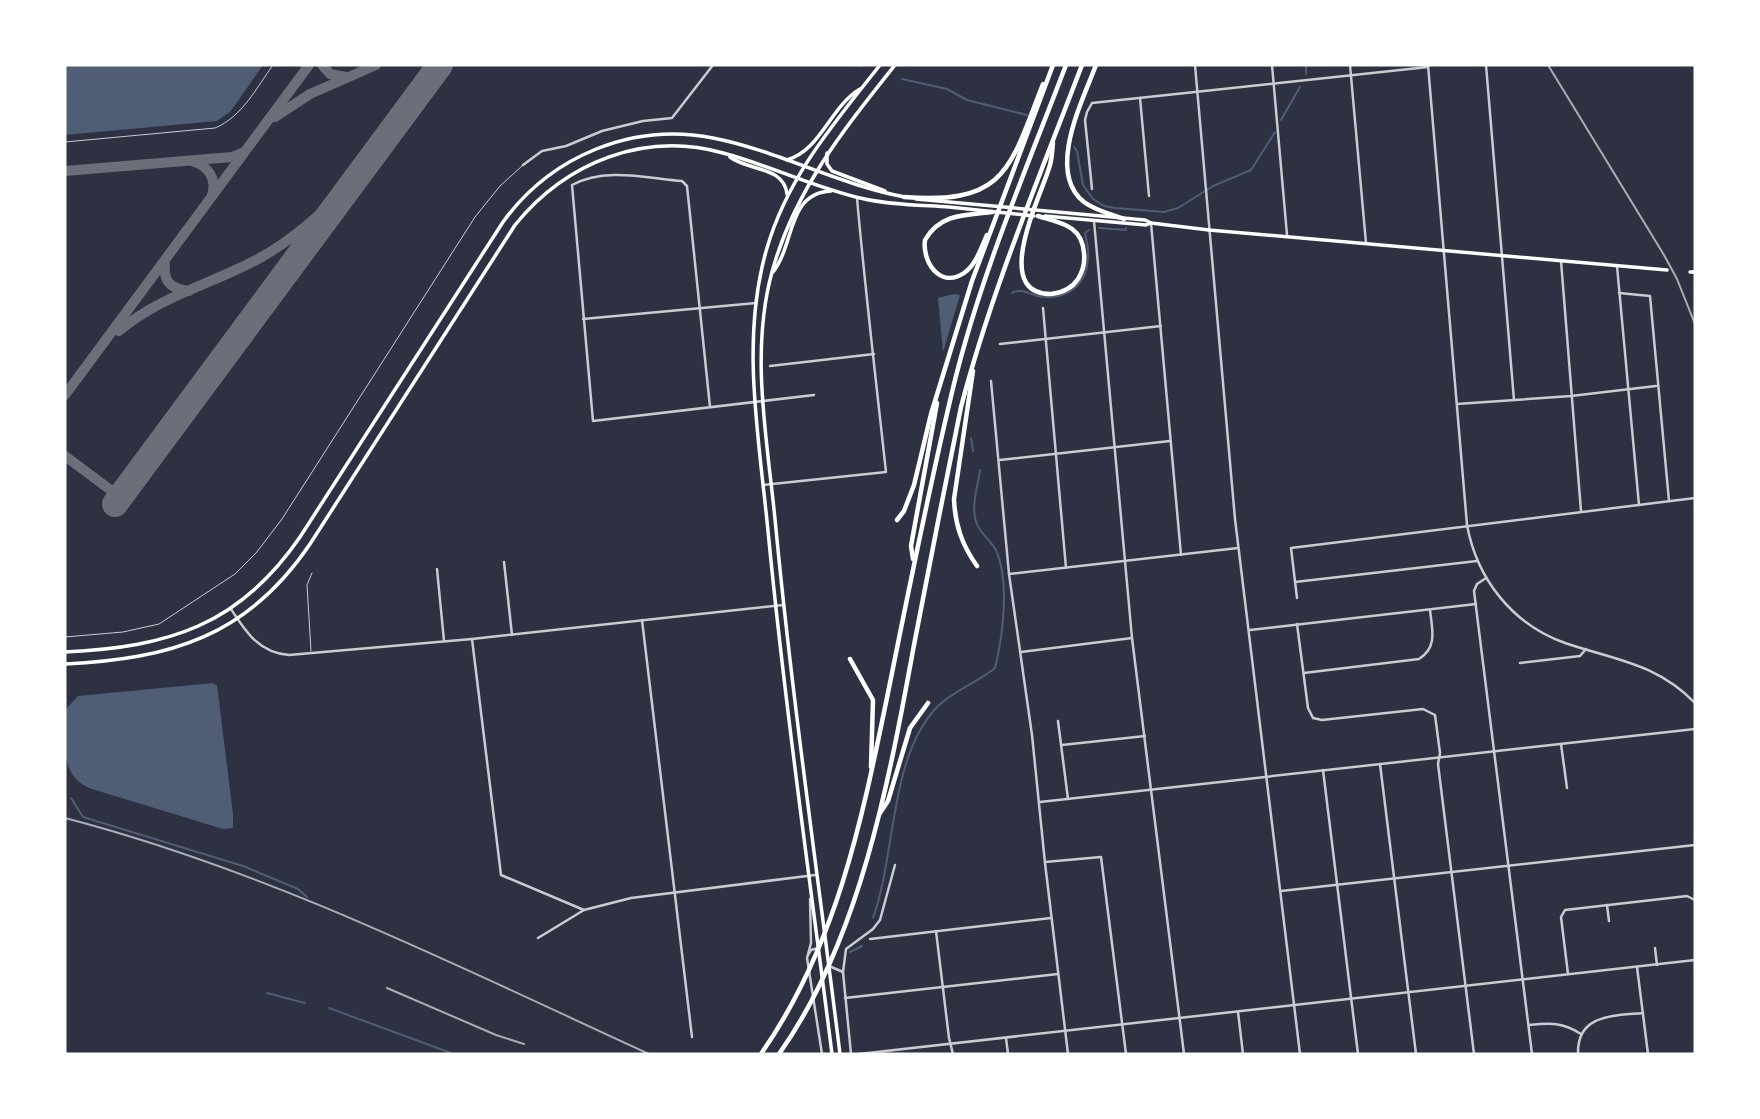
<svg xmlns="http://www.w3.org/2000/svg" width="1760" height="1119" viewBox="0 0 1760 1119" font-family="Quicksand,sans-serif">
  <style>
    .water { fill: #4f5d75 }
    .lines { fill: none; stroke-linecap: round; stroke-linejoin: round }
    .stream { stroke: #4f5d75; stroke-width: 2 }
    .taxiway { stroke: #6c6f7a; stroke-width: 10 }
    .runway { stroke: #6c6f7a; stroke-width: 26 }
    .service { stroke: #caccd0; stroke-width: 1 }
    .minor { stroke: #caccd0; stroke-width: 2.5 }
    .tertiary { stroke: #caccd0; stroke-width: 2.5 }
    .primary { stroke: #fff; stroke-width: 3.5 }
    .motorway { stroke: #fff; stroke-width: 4.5 }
    .rail { stroke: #abadb3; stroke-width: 2 }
  </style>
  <rect width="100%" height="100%" fill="#2d3142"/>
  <g class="water">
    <polygon points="65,65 263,65 231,111 217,121 65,135"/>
    <polygon points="954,294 960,295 943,352 938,298"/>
    <path d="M213 683 217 686 218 693 233 814V828L223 829 92 789C58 777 65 740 65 710L78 696Z"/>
  </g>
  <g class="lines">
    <g class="stream">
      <polyline points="854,65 860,66"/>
      <polyline points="1306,74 1306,65"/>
      <polyline points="902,79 947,89 967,100 1027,115"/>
      <polyline points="1281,120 1300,87"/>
      <polyline points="1074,147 1077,151 1083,185 1093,199 1104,206 1115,208 1164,212 1178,208 1213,186 1251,170 1275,132"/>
      <polyline points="1099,228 1126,230 1126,228"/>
      <path d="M1012 293C1019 288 1029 293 1037 296 1066 302 1088 285 1088 255 1089 247 1086 240 1085 233L1089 230"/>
      <polyline points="971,438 973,451"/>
      <polyline points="71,798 83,817 243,866 298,889 307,897"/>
      <path d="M873 918C896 855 889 757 937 707 954 690 977 683 995 668 1003 635 1010 582 996 550 991 541 981 534 977 524 970 508 978 486 980 470"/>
      <polyline points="850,952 862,946"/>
      <polyline points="267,993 305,1003"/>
      <polyline points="329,1008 451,1053"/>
    </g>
    <g class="taxiway">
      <polyline points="322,65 330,74 346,77"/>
      <polyline points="275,117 310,94 376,65"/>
      <path d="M192 161C209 166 217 179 212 196"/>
      <polyline points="65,171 232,157 244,152"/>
      <path d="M165 264C163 282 171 289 189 291"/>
      <path d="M119 331C160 296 212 284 258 259 295 239 324 211 354 181"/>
      <polyline points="65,395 309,65"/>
      <polyline points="65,456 120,497"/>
    </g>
    <polyline class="runway" points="115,504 440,65"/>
    <g class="service">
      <path d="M65 142 215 128C242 117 257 87 273 65"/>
      <polyline points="65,637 123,632 159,624 235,574 256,553 282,519 475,217 500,186 522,166"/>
      <polyline points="311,651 307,585 312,573"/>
    </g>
    <g class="minor">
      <polyline points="1195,65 1235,519 1300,1054"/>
      <polyline points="1272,65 1287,235"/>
      <polyline points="1350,65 1366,243"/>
      <polyline points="1428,65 1467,525"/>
      <polyline points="1486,65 1514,400"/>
      <polyline points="1140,98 1149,196"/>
      <polyline points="523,165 542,151 566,146 602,131 643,121 672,118 713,65"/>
      <polyline points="1092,189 1085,120 1087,112 1092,103 1428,67"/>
      <polyline points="1094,221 1132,638 1184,1054"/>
      <polyline points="1151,223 1181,555"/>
      <polyline points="1561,261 1581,511"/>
      <polyline points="1617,266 1639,505"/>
      <polyline points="1619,293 1650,296 1669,501"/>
      <polyline points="1043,308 1066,568"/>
      <polyline points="583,319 756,303"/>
      <polyline points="1000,344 1161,326"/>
      <polyline points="770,366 874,354"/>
      <polyline points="991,381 1009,574 1032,735 1045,863 1068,1054"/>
      <polyline points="1457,404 1571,396 1656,386"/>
      <path d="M710 407 687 186 682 181C646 178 605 167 572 185L593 421 814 395"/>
      <polyline points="1000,460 1170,441"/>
      <path d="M763 485 886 472C876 380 865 289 857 198"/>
      <polyline points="504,562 512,635"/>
      <polyline points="437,569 444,641"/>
      <polyline points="1009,574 1238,548"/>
      <polyline points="1486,578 1477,584 1474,591 1532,1054"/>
      <polyline points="1295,582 1477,561"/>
      <polyline points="1297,598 1291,548 1695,498"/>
      <path d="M231 609C246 632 259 653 289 655L472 639 783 605"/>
      <polyline points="642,620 692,1037"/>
      <polyline points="1297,624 1308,708 1313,718 1322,720 1423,709 1435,715 1440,753 1438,764 1474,1054"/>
      <polyline points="1250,630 1476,604"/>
      <polyline points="472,639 501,875 584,910"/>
      <polyline points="1021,652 1132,638"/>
      <polyline points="1520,663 1580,656 1586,649"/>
      <path d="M1304 673 1419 659C1438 647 1432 629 1430 610"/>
      <polyline points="1058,721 1068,799"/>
      <polyline points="1561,744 1567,788"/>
      <polyline points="1062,745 1145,736"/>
      <polyline points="1380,764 1416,1054"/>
      <polyline points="1323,770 1358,1054"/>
      <polyline points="1040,802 1695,729"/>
      <polyline points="1045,862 1101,857 1126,1054"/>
      <polyline points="1281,891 1695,845"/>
      <polyline points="1607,905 1609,921"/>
      <polyline points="936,931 949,1038 953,1054"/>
      <polyline points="538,938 584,910 631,898 815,875"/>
      <polyline points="870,939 1051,918"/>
      <polyline points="1655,948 1657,965"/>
      <polyline points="829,966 843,972 846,949 873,929 880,920 895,865"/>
      <polyline points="1637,967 1648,1054"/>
      <polyline points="843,972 851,1054"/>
      <polyline points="1568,974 1561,917 1565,910 1687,896 1695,900"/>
      <polyline points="845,998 1058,974"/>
      <polyline points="1238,1012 1243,1054"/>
      <path d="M1529 1025C1550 1023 1563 1022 1581 1034"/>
      <polyline points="1006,1038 1008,1054"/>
      <polyline points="859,1054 1695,960"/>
      <path d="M1578 1054C1577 1014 1613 1016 1643 1013"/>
    </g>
    <g class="tertiary">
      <path d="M1467 525C1477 579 1512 624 1565 643 1615 660 1656 663 1695 703"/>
      <polyline points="810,899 811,943 807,958 822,1054"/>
      <polyline points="808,955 811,950 818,948"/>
    </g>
    <g class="primary">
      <polyline points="827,153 827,164 832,171 885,191"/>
      <path d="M730 157C748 171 784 166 787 194"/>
      <path d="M787 160C821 150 830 107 860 89"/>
      <polyline points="916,199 1145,220 1151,223 1209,230 1667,270"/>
      <polyline points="1045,216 1146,225 1151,223"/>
      <path d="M773 272C795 244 787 193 831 191"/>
      <polyline points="1690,272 1695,272"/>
      <path d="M65 652C168 647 239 626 300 537L503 222C551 156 632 122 713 138 779 151 839 185 905 197"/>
      <path d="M65 664C171 659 248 636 310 544L515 225C566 162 644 131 723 153 769 165 813 187 860 198 889 205 920 205 949 207 978 210 1006 213 1034 216"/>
      <path d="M832 1054C810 880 785 706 768 531 759 437 740 339 767 248 788 176 835 122 880 65"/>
      <path d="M840 1054C818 876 792 698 775 519 767 438 750 352 772 272 794 191 844 129 895 65"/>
    </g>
    <g class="motorway">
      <path d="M1096 65C1082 102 1046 172 1084 202 1096 211 1111 214 1124 219"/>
      <path d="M904 197C1007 205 1010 168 1043 84"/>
      <path d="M1038 216C1060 223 1082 225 1084 253 1085 262 1083 271 1078 279 1072 288 1062 293 1051 294 989 294 1043 192 1050 165 1052 158 1052 151 1053 143"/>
      <path d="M987 235C981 248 976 265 964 273 940 289 922 262 925 240 940 214 964 215 992 212"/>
      <path d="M973 371 954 499C955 525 962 545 977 566"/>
      <polyline points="897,520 904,511 914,485 931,414 972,281 1053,65"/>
      <polyline points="913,559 911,546 937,403"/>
      <polyline points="850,659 873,700 871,767"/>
      <polyline points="880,813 888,801 910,728 928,703"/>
      <path d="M761 1054C839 942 863 814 890 683 910 583 930 483 954 384 981 274 1026 170 1066 65"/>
      <path d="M779 1054C860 940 889 781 914 645 929 566 945 486 961 407 992 289 1039 178 1082 65"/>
    </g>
    <g class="rail">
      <polyline points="1548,65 1664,255 1677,279 1695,324"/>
      <path d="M65 818C269 871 459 967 649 1054"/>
      <polyline points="387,988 496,1035 524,1044"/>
    </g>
  </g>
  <rect width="1760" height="1119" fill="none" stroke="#ffffff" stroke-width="133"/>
</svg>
